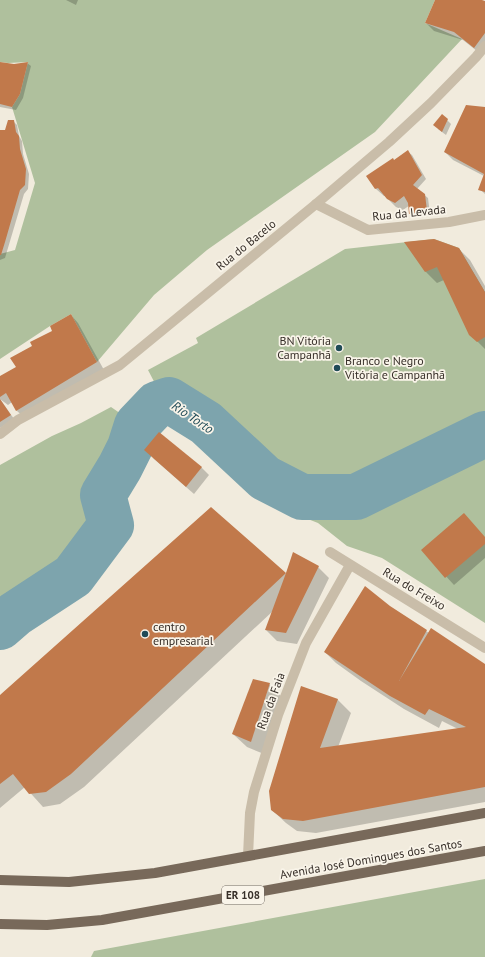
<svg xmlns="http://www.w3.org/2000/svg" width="485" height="957" viewBox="0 0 485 957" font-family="'PT Sans',sans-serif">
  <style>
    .green { fill: #afc09d }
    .shadow { fill: #0003 }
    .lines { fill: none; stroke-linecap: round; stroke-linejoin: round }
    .river { stroke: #7da4ad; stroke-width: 46 }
    .building { fill: #c1794b }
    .minor { stroke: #c9bda9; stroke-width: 10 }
    .primary { stroke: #78695a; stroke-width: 10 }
    .poi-dot { fill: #204b57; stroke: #f9f4e9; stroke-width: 1.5 }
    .labels { text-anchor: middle; stroke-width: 3.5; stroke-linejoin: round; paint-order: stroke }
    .shield { fill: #f9f4e9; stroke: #716a63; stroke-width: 1 }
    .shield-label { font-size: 11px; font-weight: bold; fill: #372f29 }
    .street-label { font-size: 12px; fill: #372f29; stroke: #f9f4e9 }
    .poi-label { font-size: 12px; fill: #372f29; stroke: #f9f4e9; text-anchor: start }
    .water-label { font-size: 13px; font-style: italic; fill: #204b57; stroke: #f9f4e9 }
  </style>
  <rect width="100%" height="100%" fill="#f1ebdd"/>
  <g class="green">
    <polygon points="0,0 435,0 425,23 462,39 375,132 207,250 154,295 97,362 71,314 50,326 0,359 0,254 15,250 35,183 12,107 20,94 28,62 8,63 0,62"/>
    <polygon points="434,239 459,248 485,292 485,623 382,558 347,546 318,523 290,512 172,416 148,370 198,343 196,338 345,249"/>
    <polygon points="111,407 127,418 152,431 135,458 108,552 77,584 0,641 0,465 52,436 81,423"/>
    <polygon points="485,879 485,957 91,957 94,951"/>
  </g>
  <g class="shadow">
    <polygon points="66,0 78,0 76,5"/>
    <polygon points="436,0 480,0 485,2 485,51 482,55 463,40 434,31 426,23"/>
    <polygon points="0,63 14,65 27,63 31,66 23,98 16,110 0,107"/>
    <polygon points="485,108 485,194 480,189 484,176 453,160 445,152"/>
    <polygon points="447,120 451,124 446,135 438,129"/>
    <polygon points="13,121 17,125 19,136 22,141 23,154 29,174 28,189 24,194 5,258 0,260 0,130 5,131"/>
    <polygon points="408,152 412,155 426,179 417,189 428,198 430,214 414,217 410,214 410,205 403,210 396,207 385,196 384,196 376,189 368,177"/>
    <polygon points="406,243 459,249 470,260 485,286 485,349 470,334 444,280 437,283 426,272"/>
    <polygon points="71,315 78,323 104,370 25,418 17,411 12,402 8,405 0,399 0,377 17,367 33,346 54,331"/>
    <polygon points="0,399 14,419 0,428"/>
    <polygon points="153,458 201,467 209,475 194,494"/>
    <polygon points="211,508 286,574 294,554 318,567 329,578 297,644 277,641 266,630 273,611 84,787 60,804 43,807 25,787 0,808 0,696"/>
    <polygon points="485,537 485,558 454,585 422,550"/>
    <polygon points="390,607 429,633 485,665 485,802 316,833 297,831 286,823 272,810 337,699 351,713 338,747 458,729 442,721 439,728 404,709 361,681 336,663 325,652"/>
    <polygon points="269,684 282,697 264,754 247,747 233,734"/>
  </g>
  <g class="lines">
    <polyline class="river" points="0,627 15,614 73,576 111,525 103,495 120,467 130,447 137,425 157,404 169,400 206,423 265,478 302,497 356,497 485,434"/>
  </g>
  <g class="building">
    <polygon points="435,0 482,0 485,1 485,33 474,48 454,32 425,23"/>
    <polygon points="0,62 14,64 28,62 20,94 12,107 0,104"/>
    <polygon points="466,105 485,107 485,192 478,190 484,174 444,152"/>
    <polygon points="442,114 448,119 442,132 433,125"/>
    <polygon points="8,120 14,120 16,132 19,136 20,149 26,169 25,185 20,190 5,242 1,255 0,255 0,130 5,130"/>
    <polygon points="408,150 422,175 413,185 425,194 427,211 409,214 408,203 404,196 395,203 387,199 378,188 375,189 366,176 393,158 394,160"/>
    <polygon points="434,239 459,248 485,292 485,337 477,342 469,335 437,267 425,272 404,242"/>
    <polygon points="71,314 97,362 16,411 6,393 0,397 0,376 16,367 10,358 32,346 30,342 52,331 50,326"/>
    <polygon points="0,399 11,415 0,422"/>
    <polygon points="159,432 202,467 186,487 144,450"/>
    <polygon points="211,507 286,573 293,552 319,566 286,633 265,630 286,573 71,774 46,792 29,794 13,774 0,784 0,695"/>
    <polygon points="464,513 485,537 485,544 445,578 421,550"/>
    <polygon points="365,586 390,606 427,630 399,681 431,628 485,664 485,787 303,821 283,819 271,810 269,791 301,686 338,699 320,748 466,727 429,709 425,715 390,696 324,652"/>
    <polygon points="253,679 270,683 251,742 232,734"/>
  </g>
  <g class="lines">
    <g class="minor">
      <polyline points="316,204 368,230 449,222 485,215"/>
      <polyline points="0,434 18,420 120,365 316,204 389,142 431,103 476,57 485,46"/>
      <polyline points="330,552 485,648"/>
      <polyline points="248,856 250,813 254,792 278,715 306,643 350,565"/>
    </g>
    <g class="primary">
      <polyline points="0,880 69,882 155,873 485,813"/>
      <polyline points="0,924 47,925 102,920 485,851"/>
    </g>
  </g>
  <g class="poi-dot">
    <circle cx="339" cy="348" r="4"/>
    <circle cx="337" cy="368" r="4"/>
    <circle cx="145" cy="634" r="4"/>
  </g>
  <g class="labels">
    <rect class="shield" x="222" y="886" width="42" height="18" rx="3"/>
    <g class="shield-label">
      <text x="243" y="899">ER 108</text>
    </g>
    <g class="street-label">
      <text transform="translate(409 213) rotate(-6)" y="4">Rua da Levada</text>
      <text transform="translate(246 245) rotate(-39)" y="4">Rua do Bacelo</text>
      <text transform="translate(414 589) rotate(31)" y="4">Rua do Freixo</text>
      <text transform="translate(271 701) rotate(-70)" y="4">Rua da Faia</text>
      <text transform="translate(371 859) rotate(-10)" y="4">Avenida José Domingues dos Santos</text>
    </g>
    <g class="poi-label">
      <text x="331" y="345" text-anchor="end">BN Vitória<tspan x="331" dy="14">Campanhã</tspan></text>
      <text x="345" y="365">Branco e Negro<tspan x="345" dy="14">Vitória e Campanhã</tspan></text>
      <text x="153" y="631">centro<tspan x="153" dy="14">empresarial</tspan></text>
    </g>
    <g class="water-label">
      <text transform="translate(193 417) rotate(34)" y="5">Rio Torto</text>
    </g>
  </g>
</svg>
